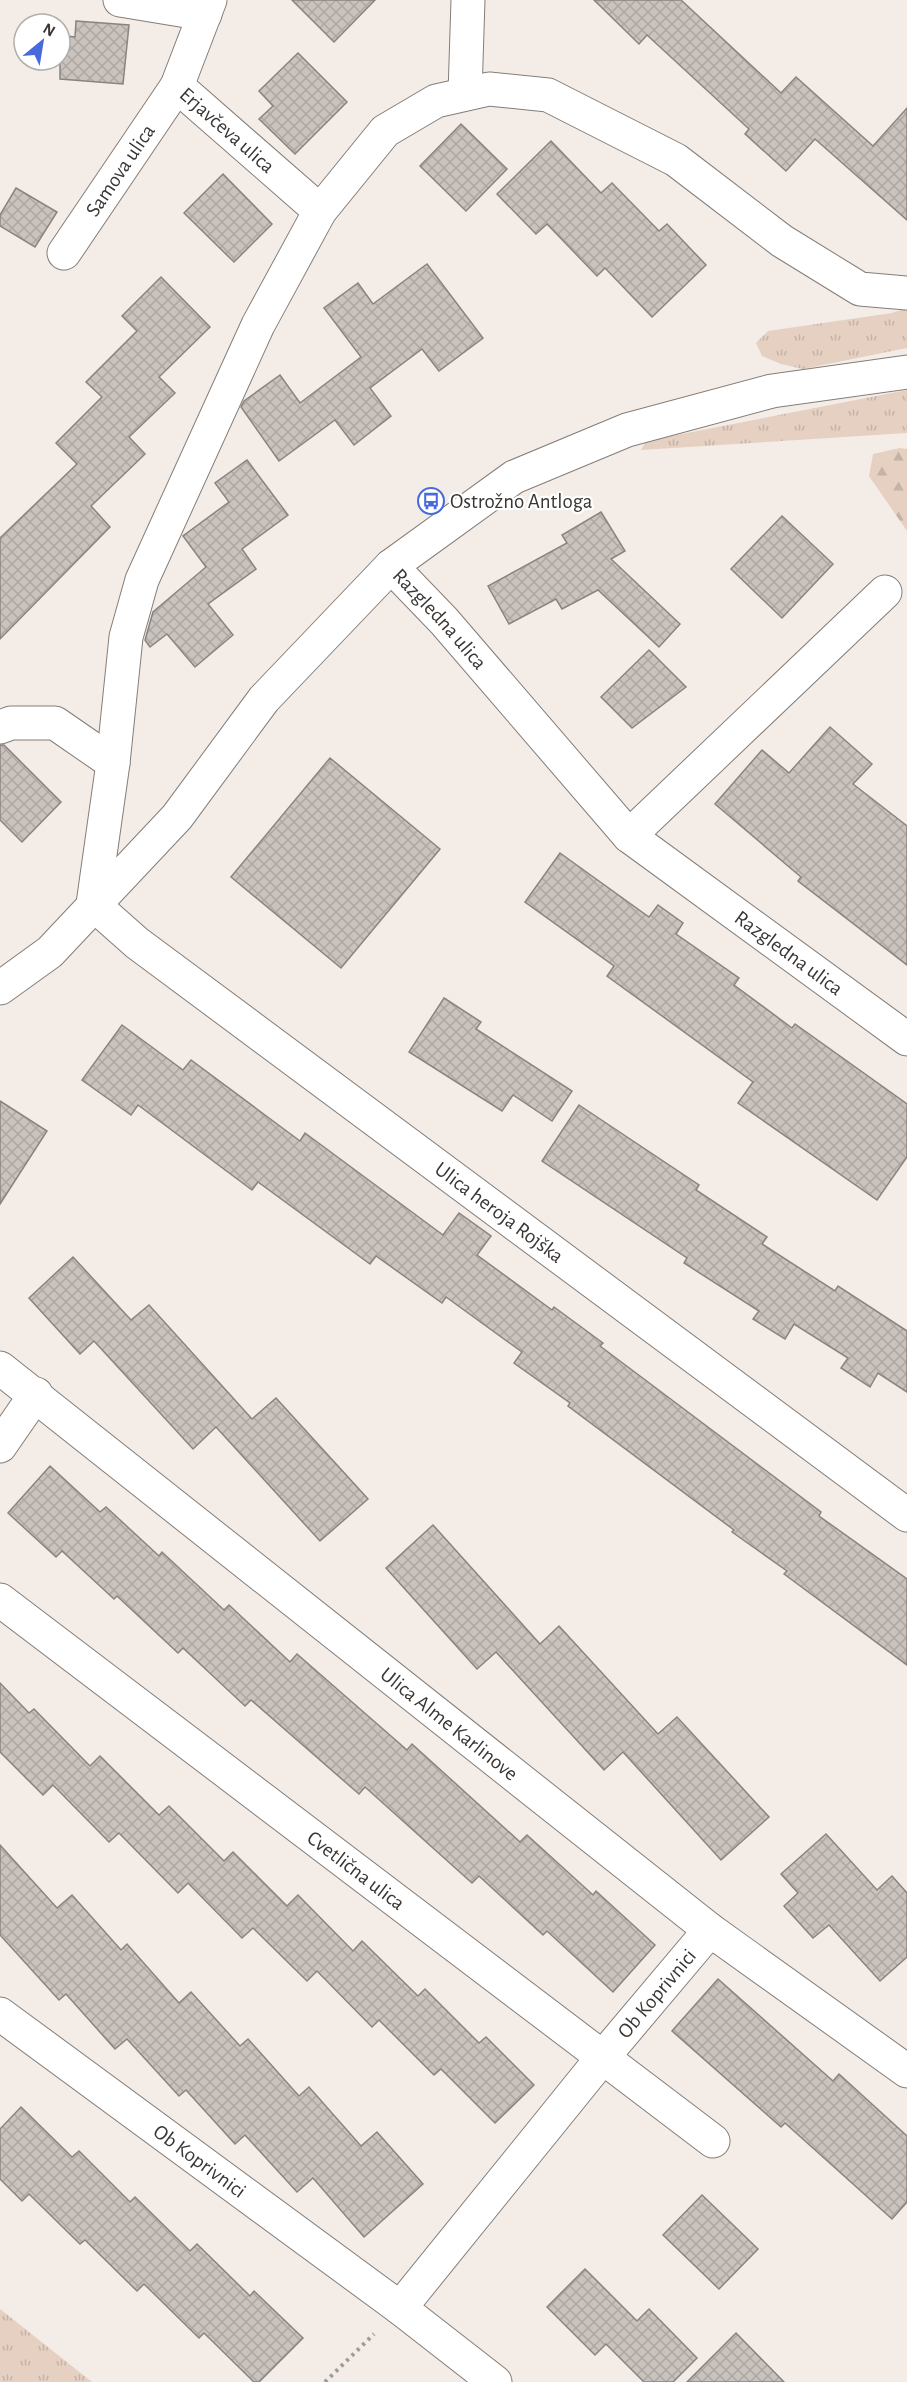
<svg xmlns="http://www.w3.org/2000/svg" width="907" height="2382" viewBox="0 0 907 2382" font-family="'Alegreya Sans',sans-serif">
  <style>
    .grass { fill: url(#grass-tufts) }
    .forest { fill: url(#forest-firs) }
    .building { fill: url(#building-cross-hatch); stroke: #8a837f; stroke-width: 1.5 }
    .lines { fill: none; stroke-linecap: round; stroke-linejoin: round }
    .minor-casing { stroke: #847d79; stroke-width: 35 }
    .path { stroke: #a09b97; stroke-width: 4; stroke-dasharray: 3 4.5; stroke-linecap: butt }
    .minor { stroke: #fff; stroke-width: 33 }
    .labels { text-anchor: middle; stroke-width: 4.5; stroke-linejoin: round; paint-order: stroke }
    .street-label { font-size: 21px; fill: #393634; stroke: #fff }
    .poi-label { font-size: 21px; fill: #393634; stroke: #fff; text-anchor: start }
  </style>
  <defs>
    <pattern id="grass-tufts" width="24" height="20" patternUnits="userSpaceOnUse" patternTransform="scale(1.5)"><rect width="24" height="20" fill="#e5d0c2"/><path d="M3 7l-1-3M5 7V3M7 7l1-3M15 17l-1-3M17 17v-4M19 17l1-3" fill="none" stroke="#c5b3a7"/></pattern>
    <pattern id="forest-firs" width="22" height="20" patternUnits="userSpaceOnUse" patternTransform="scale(1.5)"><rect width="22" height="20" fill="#e5d0c2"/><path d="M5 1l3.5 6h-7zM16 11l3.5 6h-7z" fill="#c5b3a7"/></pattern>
    <pattern id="building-cross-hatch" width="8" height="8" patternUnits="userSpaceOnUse" patternTransform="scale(1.5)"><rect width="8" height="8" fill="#c9c2bd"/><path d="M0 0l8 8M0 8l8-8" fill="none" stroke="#ada7a3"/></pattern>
  </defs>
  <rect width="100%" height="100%" fill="#f4ede7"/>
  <g class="grass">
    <polygon points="907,308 907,348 803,369 781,364 762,356 756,343 768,331 892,313"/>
    <polygon points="907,390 907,433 641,450 646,441"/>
    <polygon points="0,2309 92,2382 0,2382"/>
  </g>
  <polygon class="forest" points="900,448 907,449 907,531 869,476 873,454"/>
  <g class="building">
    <polygon points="292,0 375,0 334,42"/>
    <polygon points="594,0 681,0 781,93 796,77 873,146 907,108 907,220 815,139 786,171 745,134 749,129 647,35 639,44"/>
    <polygon points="76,21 129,25 123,84 60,79 60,35 75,37"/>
    <polygon points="298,53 347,102 295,154 259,119 273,106 259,91"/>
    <polygon points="461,124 507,169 466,211 420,166"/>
    <polygon points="551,141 601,193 612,183 659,231 667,224 706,265 652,317 605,268 597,276 547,224 536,234 497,194"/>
    <polygon points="223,174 272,224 234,262 184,213"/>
    <polygon points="16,188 57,212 35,247 0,226 0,215"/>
    <polygon points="427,264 483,338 439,371 422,349 370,388 391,416 354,445 335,420 279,461 241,407 244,401 280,375 300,403 361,357 324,308 358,283 373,304"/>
    <polygon points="161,277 210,327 159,377 175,393 129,437 145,454 91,506 110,527 0,639 0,538 77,464 56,443 102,397 86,382 137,331 122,316"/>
    <polygon points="247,460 288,515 242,549 256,569 208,604 233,635 195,667 167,634 150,647 145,640 153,612 206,567 183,536 229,502 215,483"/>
    <polygon points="601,512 625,551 611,559 680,624 659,647 598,590 562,609 556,599 509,624 488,586 567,543 562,535"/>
    <polygon points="782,516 833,564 782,618 731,569"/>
    <polygon points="649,650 686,687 632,728 601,697"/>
    <polygon points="830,727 872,764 853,784 907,826 907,965 798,881 801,877 715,804 762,750 789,773"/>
    <polygon points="0,745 4,745 61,802 22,842 0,820"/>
    <polygon points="330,758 440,849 341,968 231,877"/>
    <polygon points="560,853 649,917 658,905 683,923 676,934 739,978 734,985 792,1028 795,1024 907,1104 907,1157 877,1200 738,1103 753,1082 607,976 614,966 525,902"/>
    <polygon points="444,998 481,1022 476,1029 572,1091 552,1121 513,1095 502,1111 409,1052"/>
    <polygon points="122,1025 183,1070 191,1060 300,1141 305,1133 443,1235 459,1213 491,1236 477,1255 552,1310 554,1307 603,1343 600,1346 821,1512 819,1516 907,1579 907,1665 784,1574 787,1571 732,1532 734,1530 568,1406 570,1403 514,1363 522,1352 446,1297 442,1303 376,1256 370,1264 258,1182 252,1190 138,1105 131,1115 82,1080"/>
    <polygon points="0,1101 47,1131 0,1204"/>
    <polygon points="579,1105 699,1185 696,1190 767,1237 762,1244 835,1291 838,1286 907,1331 907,1392 878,1373 870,1387 841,1368 848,1358 794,1324 785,1339 753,1319 759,1311 684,1263 687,1258 542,1161"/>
    <polygon points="73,1257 131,1320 149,1305 252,1419 276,1398 368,1499 320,1541 216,1427 193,1449 94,1341 80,1354 29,1298"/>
    <polygon points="50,1466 100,1512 106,1507 159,1556 162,1552 224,1610 229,1605 290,1662 297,1654 407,1750 412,1744 520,1842 527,1835 593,1895 596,1891 655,1945 613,1992 547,1931 543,1935 479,1876 472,1883 365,1787 359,1794 251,1700 245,1706 183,1648 178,1653 117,1596 114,1599 62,1551 56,1557 8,1513"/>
    <polygon points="433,1525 540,1644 559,1626 658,1734 677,1717 769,1817 721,1860 623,1752 604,1770 496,1652 477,1669 386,1568"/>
    <polygon points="0,1683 29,1713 34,1709 90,1766 100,1756 159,1815 169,1806 224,1861 233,1852 287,1906 298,1895 353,1951 362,1941 418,1996 425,1989 479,2043 486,2037 534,2085 495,2123 441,2069 434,2075 379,2020 372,2027 317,1971 307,1981 253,1928 242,1938 188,1883 178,1893 119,1833 109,1842 53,1785 43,1795 0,1752"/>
    <polygon points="826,1834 877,1890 892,1876 907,1893 907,1957 880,1981 829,1925 813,1938 784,1906 798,1893 781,1874"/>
    <polygon points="0,1845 57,1908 72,1895 121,1950 127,1944 179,2003 191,1992 240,2046 248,2039 299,2096 309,2087 361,2146 377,2132 423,2184 364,2237 313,2178 297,2192 245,2135 235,2144 186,2090 179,2096 127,2039 115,2049 66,1994 59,2000 0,1935"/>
    <polygon points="718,1979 833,2081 839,2074 907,2136 907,2202 892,2219 785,2123 781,2127 672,2031"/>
    <polygon points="21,2107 72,2157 79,2151 130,2202 135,2197 190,2251 197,2244 250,2296 254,2291 303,2338 259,2382 254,2382 204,2333 199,2338 144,2284 137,2291 85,2240 80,2244 29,2194 22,2201 0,2179 0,2129"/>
    <polygon points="702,2195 758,2249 719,2289 663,2235"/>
    <polygon points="585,2269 637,2321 649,2309 697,2358 673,2382 644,2382 606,2344 595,2355 547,2307"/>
    <polygon points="736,2333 784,2382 687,2382"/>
  </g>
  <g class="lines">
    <defs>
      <g id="minor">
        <polyline points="120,0 205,14"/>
        <path id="s1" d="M210 0 177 86 320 211"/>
        <polyline points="465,94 468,0"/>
        <path id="s2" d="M64 253 177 86"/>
        <path id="s3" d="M907 293 860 289 782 241 676 160 548 95 489 89 436 101 385 131 320 211 258 325 142 580 126 637 113 763 93 904 137 943 907 1515"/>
        <path id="s4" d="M391 566 444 621 629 836 907 1039"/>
        <polyline points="0,727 11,723 55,723 113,763"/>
        <polyline points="629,836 885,592"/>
        <polyline points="0,988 50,952 177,817 264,699 391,566 514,477 627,430 772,391 907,372"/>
        <path id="s5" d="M0 1368 710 1930 907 2071"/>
        <polyline points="0,1446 36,1394"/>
        <path id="s6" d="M0 1600 713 2141"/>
        <path id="s7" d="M0 2014 400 2308 495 2382"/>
        <path id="s8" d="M400 2308 603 2057 710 1930"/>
      </g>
    </defs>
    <use href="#minor" class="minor-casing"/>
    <polyline class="path" points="325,2382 374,2334"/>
    <use href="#minor" class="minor"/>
  </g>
  <defs>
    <symbol id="bus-ring" viewBox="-11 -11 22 22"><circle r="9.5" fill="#fff" stroke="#476add" stroke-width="1.5"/><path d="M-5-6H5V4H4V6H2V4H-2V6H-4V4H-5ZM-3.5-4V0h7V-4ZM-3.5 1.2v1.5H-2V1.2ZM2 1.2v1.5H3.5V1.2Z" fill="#476add"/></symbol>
  </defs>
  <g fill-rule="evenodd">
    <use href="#bus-ring" x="416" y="486" width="30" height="30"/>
  </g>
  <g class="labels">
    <g class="street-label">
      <text dy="7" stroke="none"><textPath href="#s1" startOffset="159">Erjavčeva ulica</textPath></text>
      <text dy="7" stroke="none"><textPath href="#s2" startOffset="100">Samova ulica</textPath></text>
      <text dy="7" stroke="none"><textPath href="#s4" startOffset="72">Razgledna ulica</textPath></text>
      <text dy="7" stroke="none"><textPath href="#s4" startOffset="558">Razgledna ulica</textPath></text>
      <text dy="7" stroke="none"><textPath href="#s3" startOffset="1940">Ulica heroja Rojška</textPath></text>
      <text dy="7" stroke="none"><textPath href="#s5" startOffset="573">Ulica Alme Karlinove</textPath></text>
      <text dy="7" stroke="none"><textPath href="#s6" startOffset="447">Cvetlična ulica</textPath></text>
      <text dy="7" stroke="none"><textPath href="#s8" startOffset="406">Ob Koprivnici</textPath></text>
      <text dy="7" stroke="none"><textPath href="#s7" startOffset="248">Ob Koprivnici</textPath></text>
    </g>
    <g class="poi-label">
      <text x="450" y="508">Ostrožno Antloga</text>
    </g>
  </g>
  <g transform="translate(42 42) rotate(30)"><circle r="28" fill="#ffffff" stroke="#b0afae" stroke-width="1.5"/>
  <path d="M0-4.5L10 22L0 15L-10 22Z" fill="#476add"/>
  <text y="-9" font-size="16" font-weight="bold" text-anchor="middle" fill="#393634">N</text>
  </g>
</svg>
